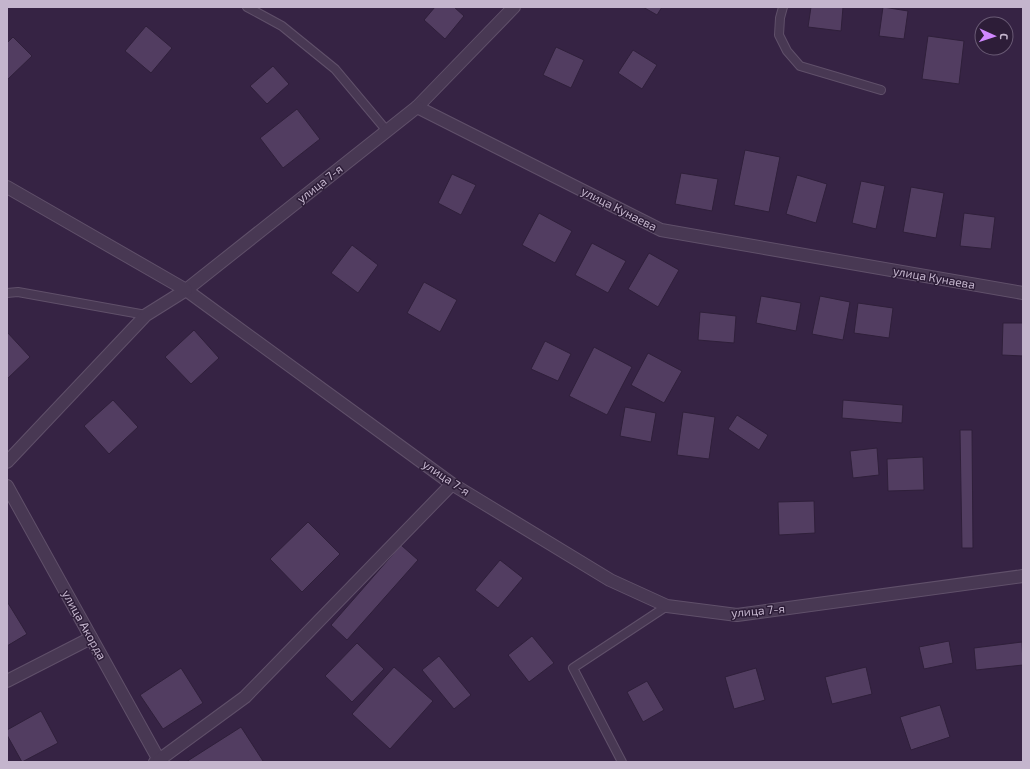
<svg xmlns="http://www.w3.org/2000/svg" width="1030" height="769" viewBox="0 0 1030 769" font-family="'Exo 2',sans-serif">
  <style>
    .building { fill: #523d61; stroke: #2f1f3a }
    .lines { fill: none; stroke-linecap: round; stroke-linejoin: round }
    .service-casing { stroke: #60506a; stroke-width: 10 }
    .minor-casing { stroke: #60506a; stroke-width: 14 }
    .service { stroke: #483853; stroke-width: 8 }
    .minor { stroke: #483853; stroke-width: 12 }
    .labels { text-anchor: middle; stroke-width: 3; stroke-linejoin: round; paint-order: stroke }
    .street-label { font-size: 12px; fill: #c4b5cd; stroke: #2d1d38 }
  </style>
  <rect width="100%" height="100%" fill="#362344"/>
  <g class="building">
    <polygon points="435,7 454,7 464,16 445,39 424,20"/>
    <polygon points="643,7 662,7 657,15"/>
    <polygon points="811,7 843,7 841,31 808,27"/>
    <polygon points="883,7 908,11 904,39 879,36"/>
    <polygon points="146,26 172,48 151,73 125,51"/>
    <polygon points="928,36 964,41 959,84 922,79"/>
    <polygon points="13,37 32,56 7,80 7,43"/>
    <polygon points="556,47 584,60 571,88 543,75"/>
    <polygon points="633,50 657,65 642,89 618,73"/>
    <polygon points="273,66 289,84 267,104 250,86"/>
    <polygon points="297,109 320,139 283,168 260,138"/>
    <polygon points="745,150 780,157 769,212 734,205"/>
    <polygon points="681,173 718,179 712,211 675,204"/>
    <polygon points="452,174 476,185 461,215 438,203"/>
    <polygon points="797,175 827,184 816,223 786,214"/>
    <polygon points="861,181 885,186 876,229 852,223"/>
    <polygon points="911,187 944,193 936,238 903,232"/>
    <polygon points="539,213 572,231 555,263 522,245"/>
    <polygon points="964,213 995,217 991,249 960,246"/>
    <polygon points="592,243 626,261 608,293 575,275"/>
    <polygon points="352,245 378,265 358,293 331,273"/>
    <polygon points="649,253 679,270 658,307 628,289"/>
    <polygon points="424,282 457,300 440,332 407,313"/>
    <polygon points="761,296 801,303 796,331 756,323"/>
    <polygon points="820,296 850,302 843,340 812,334"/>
    <polygon points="858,303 893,308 889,338 854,333"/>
    <polygon points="700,312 736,316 734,343 698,340"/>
    <polygon points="1003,323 1023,323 1023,356 1002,355"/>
    <polygon points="194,330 219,358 191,384 165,357"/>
    <polygon points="7,332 30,357 7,379"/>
    <polygon points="545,341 571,354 558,381 531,369"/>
    <polygon points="594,347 632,367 607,415 569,396"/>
    <polygon points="648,353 682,371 664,403 631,385"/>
    <polygon points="113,400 138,427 109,454 84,426"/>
    <polygon points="843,400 903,405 902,423 842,418"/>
    <polygon points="625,407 656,413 651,442 620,436"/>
    <polygon points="683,412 715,417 709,459 677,455"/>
    <polygon points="737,415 768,435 759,450 728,429"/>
    <polygon points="960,430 972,430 973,548 962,548"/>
    <polygon points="877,448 879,475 853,478 850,451"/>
    <polygon points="923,457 924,490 888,491 887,459"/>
    <polygon points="814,501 815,533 779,535 778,502"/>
    <polygon points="308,522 340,554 302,592 270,559"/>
    <polygon points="401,545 418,560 347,640 331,625"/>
    <polygon points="500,560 523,578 498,608 475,590"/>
    <polygon points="7,603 8,603 27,634 7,646"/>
    <polygon points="532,636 554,663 529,682 508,655"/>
    <polygon points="949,641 953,663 924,669 919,647"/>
    <polygon points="1022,642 1023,665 976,670 974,648"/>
    <polygon points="357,643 384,669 352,702 325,676"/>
    <polygon points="439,656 471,695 454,709 422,670"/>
    <polygon points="394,667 433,701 390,749 352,714"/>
    <polygon points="866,667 872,694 832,704 825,677"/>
    <polygon points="181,668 203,703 163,729 140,695"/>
    <polygon points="756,668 765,700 734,709 725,677"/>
    <polygon points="647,681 664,710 643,722 627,692"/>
    <polygon points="940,705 950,737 911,750 900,717"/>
    <polygon points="41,711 58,743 22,762 7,735 7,730"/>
    <polygon points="241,727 263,761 262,762 186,762"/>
  </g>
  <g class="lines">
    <defs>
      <g id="service">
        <polyline points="247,7 282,26 335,69 387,131"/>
        <polyline points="783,7 780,18 779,35 787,51 800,66 881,90"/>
        <polyline points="7,293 18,292 146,315"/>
        <polyline points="622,762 573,668 667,606"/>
      </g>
      <g id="minor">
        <polyline points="514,7 417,107 661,230 1023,293"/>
        <polyline points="417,107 186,290 452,484 610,580 667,606 737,615 1023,576"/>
        <polyline points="7,187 186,290 146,315 7,462"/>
        <polyline points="7,486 159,760 155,762"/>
        <polyline points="7,681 91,638"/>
        <polyline points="161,762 159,760 245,697 452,484"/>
      </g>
    </defs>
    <use href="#service" class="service-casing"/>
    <use href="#minor" class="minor-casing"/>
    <use href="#service" class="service"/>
    <use href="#minor" class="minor"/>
  </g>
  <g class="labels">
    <g class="street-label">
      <text transform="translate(320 184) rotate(-38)" y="4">улица 7-я</text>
      <text transform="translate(619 209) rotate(27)" y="4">улица Кунаева</text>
      <text transform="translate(934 278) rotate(10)" y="4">улица Кунаева</text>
      <text transform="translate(446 478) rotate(34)" y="4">улица 7-я</text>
      <text transform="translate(758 611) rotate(-5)" y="4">улица 7-я</text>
      <text transform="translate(84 625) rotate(61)" y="4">улица Акорда</text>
    </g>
  </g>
  <rect width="1030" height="769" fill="none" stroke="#c4b5cd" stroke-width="16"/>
  <g transform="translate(994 36) rotate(93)"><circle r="19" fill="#2d1d38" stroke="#695a74"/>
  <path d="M0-3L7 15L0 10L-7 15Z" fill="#d088ff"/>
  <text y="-6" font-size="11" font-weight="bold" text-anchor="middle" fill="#c4b5cd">С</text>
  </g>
</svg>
